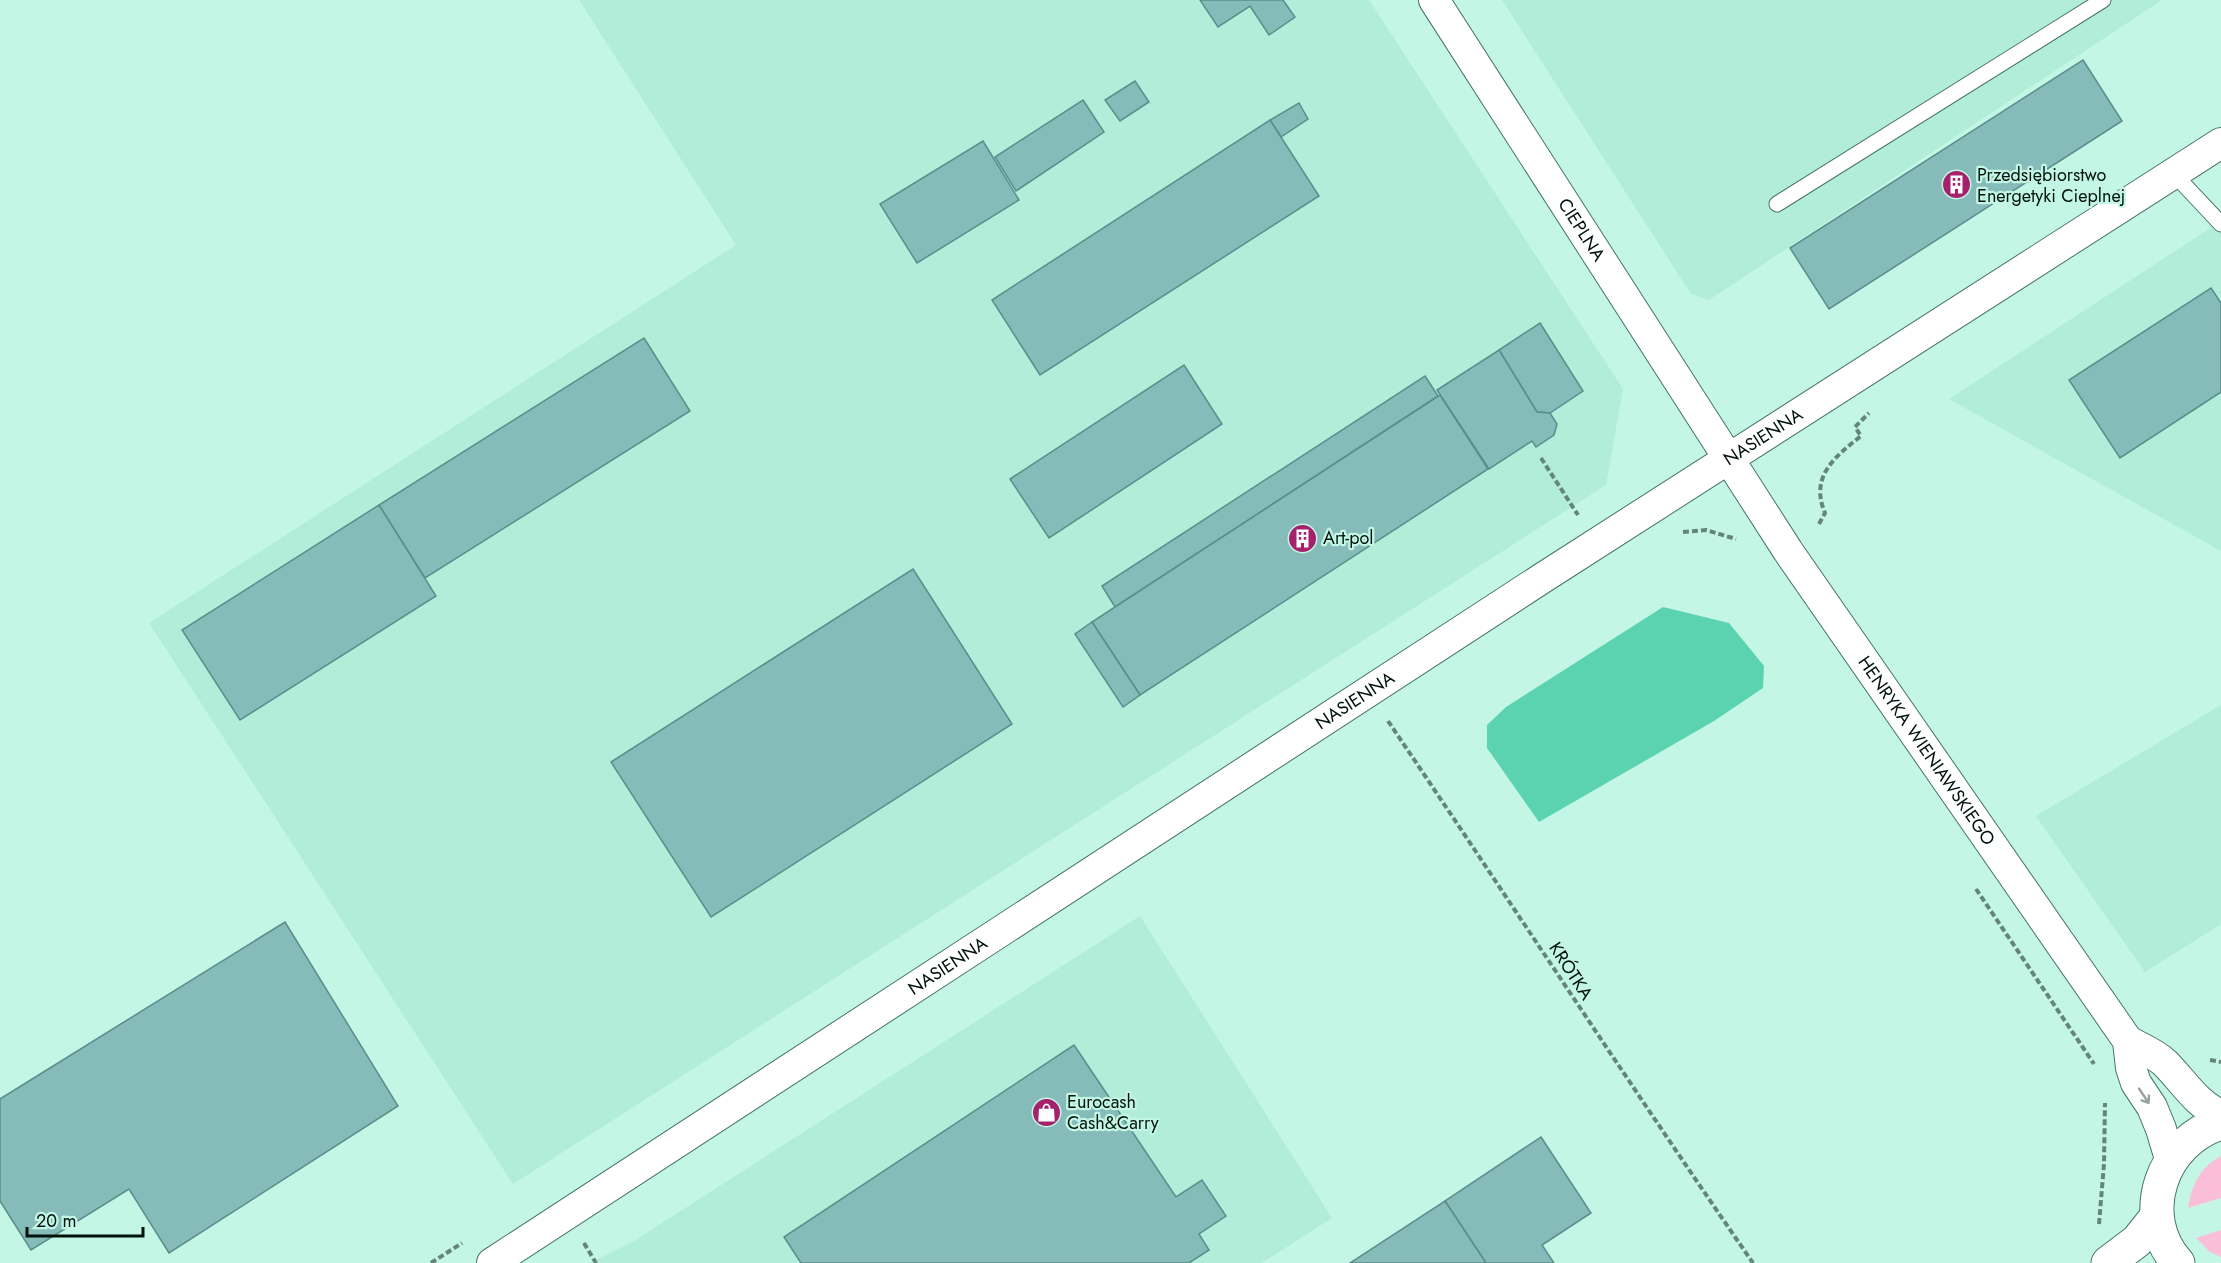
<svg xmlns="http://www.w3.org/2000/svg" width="2221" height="1263" viewBox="0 0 2221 1263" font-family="Jost,sans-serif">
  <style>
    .built { fill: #b1edd8 }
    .green { fill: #fbbed8 }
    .water { fill: #5bd3b1 }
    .building { fill: #85bbb8; stroke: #598e8b; stroke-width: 1.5 }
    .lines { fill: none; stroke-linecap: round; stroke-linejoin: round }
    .service-casing { stroke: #467465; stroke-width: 17 }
    .minor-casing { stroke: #467465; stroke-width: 32 }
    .tertiary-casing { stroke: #467465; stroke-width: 35 }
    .path { stroke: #64867a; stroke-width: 4; stroke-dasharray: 6 3; stroke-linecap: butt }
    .service { stroke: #fff; stroke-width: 15 }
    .minor { stroke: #fff; stroke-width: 30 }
    .tertiary { stroke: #fff; stroke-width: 33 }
    .oneway { stroke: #9aa19f }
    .labels { text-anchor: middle; stroke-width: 4.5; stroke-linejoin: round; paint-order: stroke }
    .poi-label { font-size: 18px; fill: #02130e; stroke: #c4f6e5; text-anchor: start }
    .street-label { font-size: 18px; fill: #02130e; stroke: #c4f6e5 }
  </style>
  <rect width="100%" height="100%" fill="#c4f6e5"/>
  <g class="built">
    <polygon points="579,0 1369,0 1623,389 1606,485 513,1184 149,623 736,245"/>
    <polygon points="1502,0 2162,0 1709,300 1691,294"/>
    <polygon points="2221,221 2221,551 1949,399"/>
    <polygon points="2221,705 2221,924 2145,972 2036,816"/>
    <polygon points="1140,916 1332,1218 1262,1263 590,1263 634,1241"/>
  </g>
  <g class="green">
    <path d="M2221 1156V1198L2188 1208C2192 1185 2199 1168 2221 1156Z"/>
    <polygon points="2221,1230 2221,1257 2210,1252 2196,1238"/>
  </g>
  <polygon class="water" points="1663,607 1729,623 1764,666 1763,688 1714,721 1539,822 1487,748 1487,725 1506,707"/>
  <g class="building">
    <polygon points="1200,0 1283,0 1295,17 1269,35 1250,6 1218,27"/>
    <polygon points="2083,60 2122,121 1829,309 1790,248"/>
    <polygon points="1135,81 1149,102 1120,121 1105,100"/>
    <polygon points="1083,100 1104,132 1016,191 995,157"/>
    <polygon points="1299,103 1308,119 1281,137 1270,120"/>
    <polygon points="1270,120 1319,196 1040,375 992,300"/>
    <polygon points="983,141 1019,200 917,263 880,204"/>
    <polygon points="2211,288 2221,303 2221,392 2120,458 2069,380"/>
    <polygon points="1540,323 1583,391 1550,413 1537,412 1499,350"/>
    <polygon points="644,338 690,411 425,578 379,505"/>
    <polygon points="1499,350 1537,412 1550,413 1557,424 1554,435 1536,447 1532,441 1489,469 1437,390"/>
    <polygon points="1184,365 1222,424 1049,538 1010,479"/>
    <polygon points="1425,376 1438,396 1115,607 1102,586"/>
    <polygon points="1440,395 1488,469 1140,695 1092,622"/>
    <polygon points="379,505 436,596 240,720 182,630"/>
    <polygon points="913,569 1012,724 711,917 611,762"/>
    <polygon points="1092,622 1140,695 1123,707 1075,634"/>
    <polygon points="285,922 398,1106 169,1253 129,1189 31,1250 0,1201 0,1099"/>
    <polygon points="1074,1045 1176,1197 1202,1180 1226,1216 1199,1234 1209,1250 1189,1263 801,1263 784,1237"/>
    <polygon points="1541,1137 1591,1213 1542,1245 1554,1263 1486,1263 1445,1201"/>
    <polygon points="1445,1201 1486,1263 1350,1263"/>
  </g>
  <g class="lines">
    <defs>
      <g id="service">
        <polyline points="2174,174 2221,224"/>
        <polyline points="1777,204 2103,0"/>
      </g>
      <g id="minor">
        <path id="s1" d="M1434 0 1788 551 2128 1041 2131 1068 2136 1083 2152 1107 2161 1129 2170 1159"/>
        <path d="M2128 1041C2141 1048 2154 1053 2165 1063 2184 1082 2196 1104 2221 1115"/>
        <path id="s2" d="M492 1263 1541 579 2221 143"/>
      </g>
      <g id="tertiary">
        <polyline points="2108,1263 2137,1241 2157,1216"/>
        <path d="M2178 1263C2135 1215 2162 1141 2221 1123"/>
      </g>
    </defs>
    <use href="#service" class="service-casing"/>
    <use href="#minor" class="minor-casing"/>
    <use href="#tertiary" class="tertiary-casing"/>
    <g class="path">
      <polyline points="1541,458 1578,515"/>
      <path d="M1819 524 1825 513C1809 476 1836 456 1861 436L1855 427 1869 413"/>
      <polyline points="1683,532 1706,530 1736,539"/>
      <path d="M1388 721C1510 901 1629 1084 1753 1263"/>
      <polyline points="1976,889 2094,1064"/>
      <polyline points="2210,1060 2221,1062"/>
      <polyline points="2099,1224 2104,1164 2105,1103"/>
      <polyline points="584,1243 596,1263"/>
      <polyline points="431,1263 462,1243"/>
    </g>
    <use href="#service" class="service"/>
    <use href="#minor" class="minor"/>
    <use href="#tertiary" class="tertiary"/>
  </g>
  <defs><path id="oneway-shaft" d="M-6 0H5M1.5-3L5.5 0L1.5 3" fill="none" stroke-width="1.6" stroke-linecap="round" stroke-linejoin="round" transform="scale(1.5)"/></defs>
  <use class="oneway" href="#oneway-shaft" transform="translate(2144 1096) rotate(56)"/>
  <defs>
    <symbol id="building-disc" viewBox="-11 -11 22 22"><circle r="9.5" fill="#a6216c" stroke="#c4f6e5"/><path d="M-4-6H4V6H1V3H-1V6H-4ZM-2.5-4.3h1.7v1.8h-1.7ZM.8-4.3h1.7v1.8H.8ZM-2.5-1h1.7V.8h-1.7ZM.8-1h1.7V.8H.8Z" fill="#fff"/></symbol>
    <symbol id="shop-disc" viewBox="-11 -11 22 22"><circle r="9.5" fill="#a6216c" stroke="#c4f6e5"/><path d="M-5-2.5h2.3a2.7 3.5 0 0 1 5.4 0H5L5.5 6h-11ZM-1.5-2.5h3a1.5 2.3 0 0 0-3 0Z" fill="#fff"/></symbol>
  </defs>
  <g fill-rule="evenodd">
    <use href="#building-disc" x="1940" y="168" width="33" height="33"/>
    <use href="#building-disc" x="1286" y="522" width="33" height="33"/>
    <use href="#shop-disc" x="1030" y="1096" width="33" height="33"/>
  </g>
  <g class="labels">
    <g class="poi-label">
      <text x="1977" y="181">Przedsiębiorstwo<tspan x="1977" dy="21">Energetyki Cieplnej</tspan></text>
      <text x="1323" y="544">Art-pol</text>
      <text x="1067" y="1108">Eurocash<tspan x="1067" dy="21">Cash&amp;Carry</tspan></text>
    </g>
    <g class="street-label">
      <text dy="6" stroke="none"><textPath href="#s1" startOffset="273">CIEPLNA</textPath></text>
      <text dy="6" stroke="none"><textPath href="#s2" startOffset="1516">NASIENNA</textPath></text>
      <text dy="6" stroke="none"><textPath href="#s2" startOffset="1030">NASIENNA</textPath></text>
      <text dy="6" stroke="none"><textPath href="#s1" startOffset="898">HENRYKA WIENIAWSKIEGO</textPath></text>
      <text dy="6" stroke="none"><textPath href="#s2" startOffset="544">NASIENNA</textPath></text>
      <text transform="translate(1571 971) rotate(57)" y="6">KRÓTKA</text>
    </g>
  </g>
  <path d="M27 1227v9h116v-9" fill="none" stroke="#02130e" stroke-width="3"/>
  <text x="36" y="1227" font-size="18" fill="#02130e" stroke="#c4f6e5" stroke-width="4.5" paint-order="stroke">20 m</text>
</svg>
